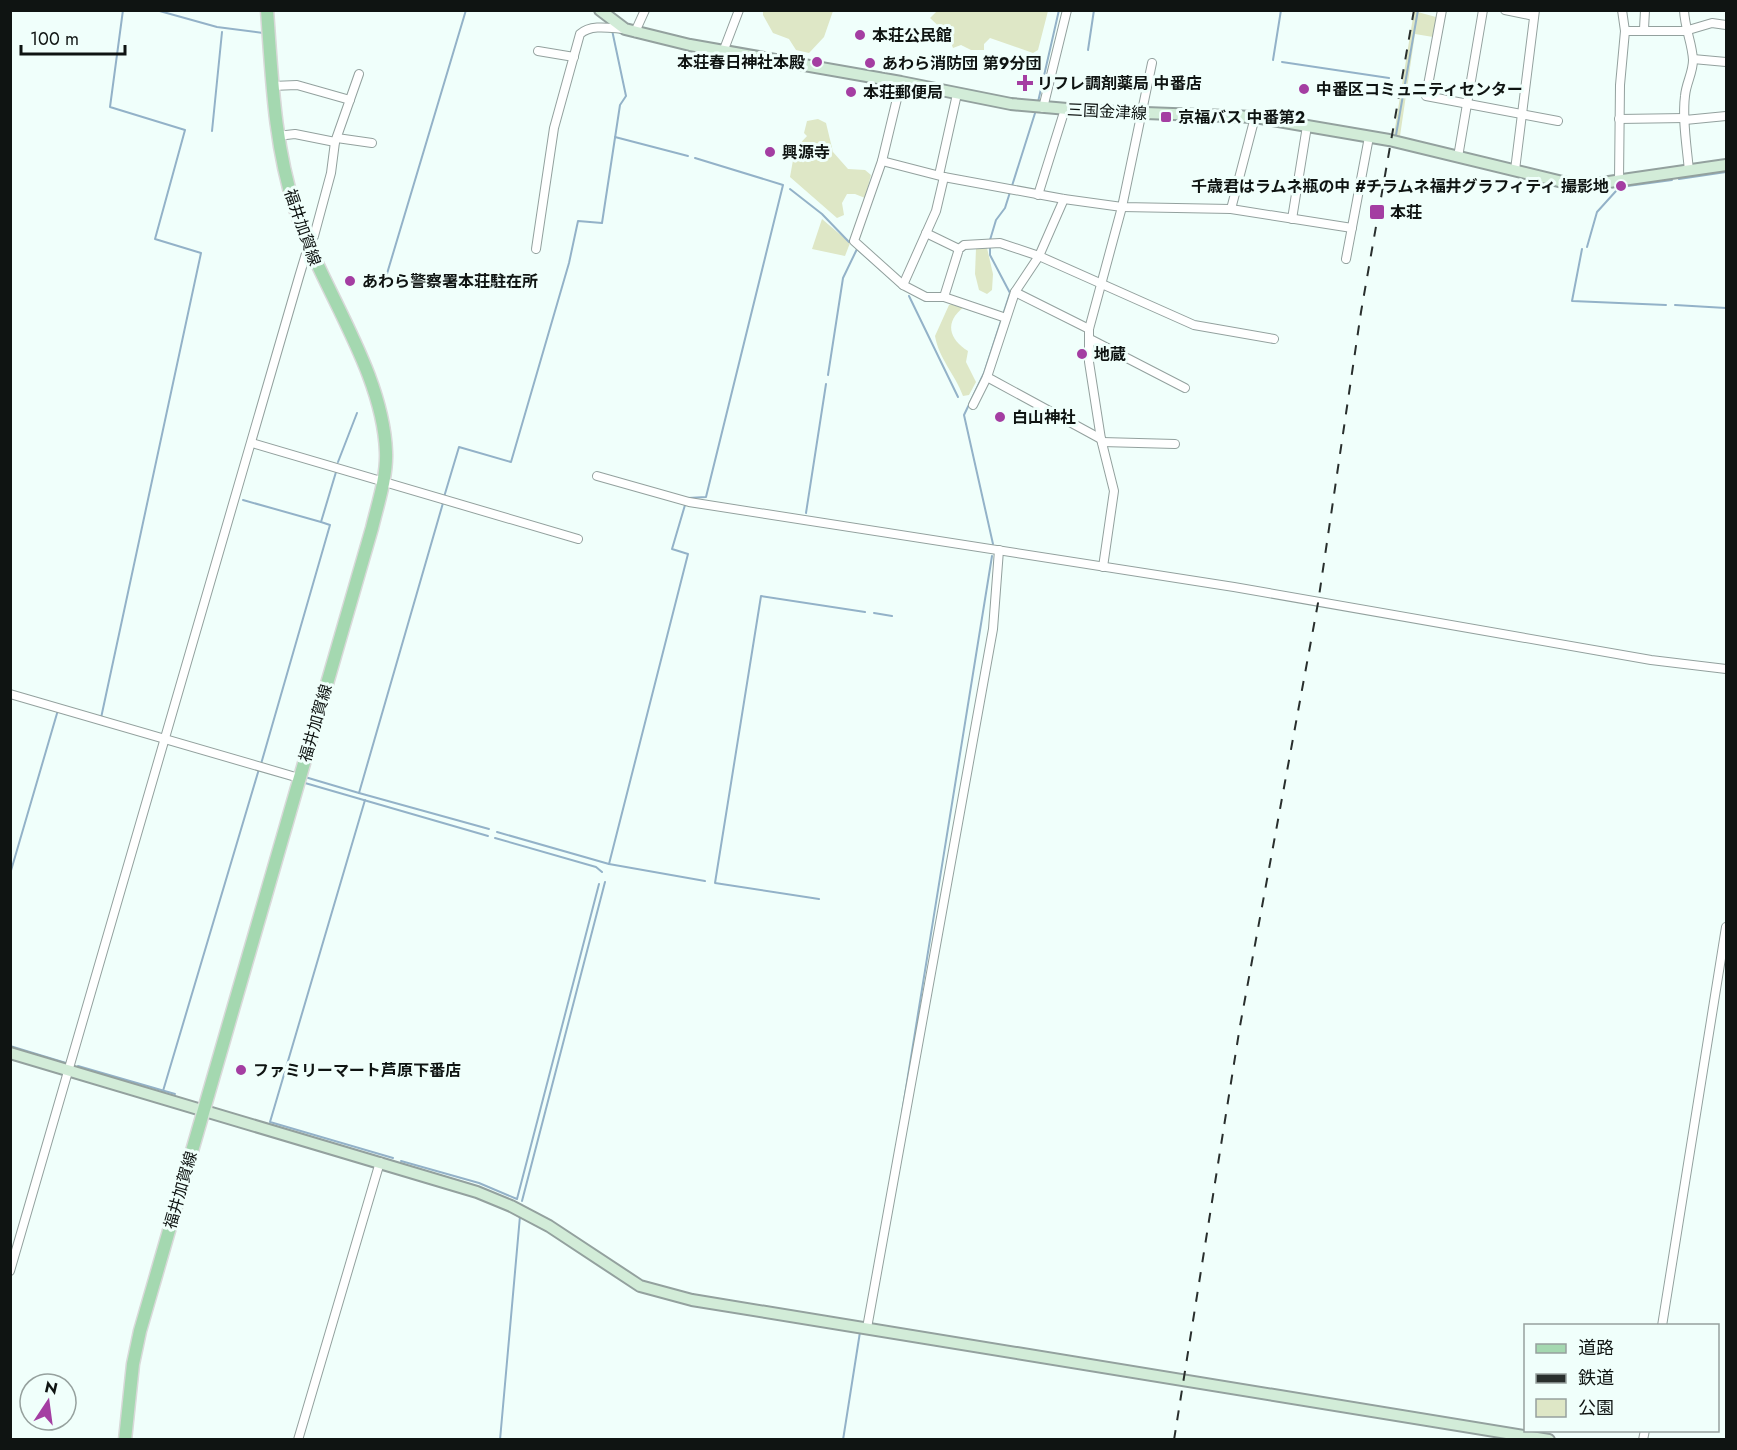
<svg xmlns="http://www.w3.org/2000/svg" width="1737" height="1450" viewBox="0 0 1737 1450" font-family="Jost,'Noto Sans JP',sans-serif">
  <style>
    .green { fill: #dee7c6 }
    .lines { fill: none; stroke-linecap: round; stroke-linejoin: round }
    .stream { stroke: #93b2c8; stroke-width: 2 }
    .street-casing { stroke: #93a19e; stroke-width: 10 }
    .secondary-casing { stroke: #93a19e; stroke-width: 14 }
    .primary-casing { stroke: #d9d9d9; stroke-width: 15 }
    .street { stroke: #fff; stroke-width: 8 }
    .secondary { stroke: #d2ecd8; stroke-width: 10 }
    .primary { stroke: #a4d8b0; stroke-width: 12 }
    .rail { stroke: #292f2d; stroke-width: 2; stroke-dasharray: 10 10; stroke-linecap: butt }
    .poi-dot { fill: #a43ea2; stroke: #f0fffb; stroke-width: 2 }
    .labels { text-anchor: middle; stroke-width: 6; stroke-linejoin: round; paint-order: stroke }
    .poi-label { font-size: 16px; font-weight: bold; fill: #0f1412; stroke: #f0fffb; text-anchor: start }
    .street-label { font-size: 16px; fill: #0f1412; stroke: #f0fffb }
  </style>
  <rect width="100%" height="100%" fill="#f0fffb"/>
  <g class="green">
    <polygon points="763,11 763,10 833,11 824,37 809,53 796,50 789,39 773,33 763,15"/>
    <polygon points="937,11 937,10 1048,11 1038,50 1033,53 990,38 984,44 984,50 971,50 961,45 953,48 948,35 930,18"/>
    <polygon points="1414,11 1436,17 1433,37 1415,34 1400,136 1394,134"/>
    <polygon points="818,119 826,123 833,152 848,169 865,170 871,175 865,198 855,194 847,194 842,203 844,215 837,218 790,177 795,149 807,136 804,133 807,121"/>
    <polygon points="822,219 850,243 845,256 812,249"/>
    <polygon points="976,248 987,248 993,274 992,290 987,294 979,290 975,274"/>
    <path d="M952 304 964 307C944 322 949 339 968 351L966 362 976 382 969 395 963 396C955 374 939 359 935 336L949 305Z"/>
  </g>
  <g class="lines">
    <g class="stream">
      <polyline points="156,10 217,27 263,33"/>
      <polyline points="1088,50 1094,10"/>
      <polyline points="1273,60 1281,10"/>
      <polyline points="1282,62 1389,78"/>
      <polyline points="1038,102 1059,10"/>
      <polyline points="212,131 222,32"/>
      <polyline points="1396,135 1418,10"/>
      <polyline points="615,137 688,156"/>
      <polyline points="1679,179 1726,172"/>
      <polyline points="1620,187 1672,180"/>
      <polyline points="790,189 822,214 849,242"/>
      <polyline points="990,240 996,220 1005,208 1036,110"/>
      <polyline points="990,246 990,255 1010,293 984,373 964,415 993,544"/>
      <polyline points="1587,247 1597,212 1616,191"/>
      <polyline points="1582,249 1572,301 1666,305"/>
      <polyline points="383,287 466,10"/>
      <polyline points="909,296 958,397"/>
      <polyline points="1675,305 1726,308"/>
      <polyline points="828,375 843,278 857,249 900,287"/>
      <polyline points="338,462 357,413"/>
      <polyline points="444,497 459,447 511,462 569,263 578,221 602,223 620,105 626,96 612,30"/>
      <polyline points="688,498 706,497 783,185 695,158"/>
      <polyline points="243,500 321,522"/>
      <polyline points="806,513 826,384"/>
      <polyline points="874,613 892,616"/>
      <polyline points="101,718 201,253 155,239 185,130 110,107 123,10"/>
      <polyline points="261,764 330,525 321,522 336,472"/>
      <polyline points="305,777 359,793 443,503"/>
      <polyline points="305,783 488,836"/>
      <polyline points="359,793 489,829"/>
      <polyline points="365,800 270,1122 393,1158"/>
      <polyline points="497,832 609,864 688,554 672,549 685,505"/>
      <polyline points="495,838 596,867 602,872"/>
      <polyline points="609,864 705,881"/>
      <polyline points="10,874 58,710"/>
      <polyline points="819,899 715,883 761,596 865,612"/>
      <polyline points="10,1046 66,1063"/>
      <polyline points="78,1066 175,1094"/>
      <polyline points="163,1091 259,769"/>
      <polyline points="902,1113 992,556"/>
      <polyline points="401,1161 479,1183 517,1199 599,884"/>
      <polyline points="522,1201 605,882"/>
      <polyline points="500,1440 520,1216"/>
      <polyline points="843,1440 860,1332"/>
    </g>
    <defs>
      <g id="street">
        <polyline points="1442,10 1426,96 1558,121"/>
        <polyline points="1505,10 1534,16"/>
        <path d="M1684 10C1685 30 1692 42 1693 60 1693 73 1686 83 1685 96 1682 120 1687 147 1689 171"/>
        <polyline points="1644,29 1645,10"/>
        <polyline points="1625,31 1685,31 1712,23 1726,25"/>
        <polyline points="635,32 645,10"/>
        <polyline points="538,51 574,57"/>
        <polyline points="723,52 739,10"/>
        <polyline points="1693,59 1726,62"/>
        <polyline points="901,82 882,161 854,241 903,285 926,297 944,297 1006,318"/>
        <polyline points="272,86 297,85 350,100"/>
        <polyline points="1043,108 1067,10"/>
        <polyline points="1619,119 1685,118"/>
        <polyline points="1685,120 1726,116"/>
        <polyline points="277,136 295,134 335,142"/>
        <polyline points="337,138 372,143"/>
        <polyline points="1458,157 1483,10"/>
        <polyline points="882,161 944,177 1064,199 1122,207 1231,209 1352,228"/>
        <polyline points="1515,170 1535,10"/>
        <polyline points="939,175 957,94"/>
        <polyline points="1619,180 1620,85 1625,31 1622,10"/>
        <polyline points="1038,195 1065,109"/>
        <polyline points="1231,209 1255,117"/>
        <polyline points="1292,219 1307,126"/>
        <polyline points="926,233 959,249"/>
        <path d="M536 249 554 128 580 34C591 24 610 28 623 29"/>
        <polyline points="1346,259 1369,137"/>
        <polyline points="903,285 936,211 944,177"/>
        <polyline points="1015,292 1089,329"/>
        <polyline points="944,297 959,249 964,245 1000,243 1039,256 1194,325 1274,339"/>
        <polyline points="1090,339 1185,388"/>
        <polyline points="987,377 1101,439"/>
        <polyline points="973,405 987,377 1015,292 1039,256 1064,199"/>
        <polyline points="1102,442 1175,444"/>
        <polyline points="252,443 578,539"/>
        <polyline points="597,476 689,502 1234,587 1651,660 1726,669"/>
        <polyline points="1103,567 1114,491 1101,439 1089,362 1089,329 1122,207 1152,63"/>
        <polyline points="10,694 299,778"/>
        <polyline points="10,1271 299,277 308,247 314,236 331,173 335,142 359,74"/>
        <polyline points="1662,1326 1726,927"/>
        <polyline points="867,1328 993,629 999,550"/>
        <polyline points="298,1440 380,1162"/>
        <polyline points="1643,1440 1645,1430"/>
      </g>
      <g id="secondary">
        <polyline points="600,10 625,29 690,45 901,82 1011,104 1090,111 1255,117 1389,140 1571,184 1595,184 1726,165"/>
        <polyline points="10,1053 477,1192 511,1206 549,1226 640,1286 692,1300 1549,1440"/>
      </g>
      <path id="primary" d="M125 1440 133 1364 140 1331 372 528C378 503 387 477 386 452 383 370 320 287 295 209 274 144 272 78 267 10"/>
    </defs>
    <use href="#street" class="street-casing"/>
    <use href="#secondary" class="secondary-casing"/>
    <use href="#primary" class="primary-casing"/>
    <use href="#street" class="street"/>
    <use href="#secondary" class="secondary"/>
    <use href="#primary" class="primary"/>
    <polyline class="rail" points="1174,1440 1240,1026 1318,603 1361,312 1414,10"/>
  </g>
  <g class="poi-dot">
    <circle cx="860" cy="35" r="6"/>
    <circle cx="817" cy="62" r="6"/>
    <circle cx="870" cy="63" r="6"/>
    <path d="M1022 74h6v6h6v6h-6v6h-6v-6h-6v-6h6z"/>
    <circle cx="1304" cy="89" r="6"/>
    <circle cx="851" cy="92" r="6"/>
    <rect x="1160" y="111" width="12" height="12" rx="3"/>
    <circle cx="770" cy="152" r="6"/>
    <circle cx="1621" cy="186" r="6"/>
    <rect x="1369" y="204" width="16" height="16" rx="3"/>
    <circle cx="350" cy="281" r="6"/>
    <circle cx="1082" cy="354" r="6"/>
    <circle cx="1000" cy="417" r="6"/>
    <circle cx="241" cy="1070" r="6"/>
  </g>
  <g class="labels">
    <g class="poi-label">
      <text x="872" y="41">本荘公民館</text>
      <text x="805" y="68" text-anchor="end">本荘春日神社本殿</text>
      <text x="882" y="69">あわら消防団 第9分団</text>
      <text x="1037" y="89">リフレ調剤薬局 中番店</text>
      <text x="1316" y="95">中番区コミュニティセンター</text>
      <text x="863" y="98">本荘郵便局</text>
      <text x="1178" y="123">京福バス 中番第2</text>
      <text x="782" y="158">興源寺</text>
      <text x="1609" y="192" text-anchor="end">千歳君はラムネ瓶の中 #チラムネ福井グラフィティ 撮影地</text>
      <text x="1390" y="218">本荘</text>
      <text x="362" y="287">あわら警察署本荘駐在所</text>
      <text x="1094" y="360">地蔵</text>
      <text x="1012" y="423">白山神社</text>
      <text x="253" y="1076">ファミリーマート芦原下番店</text>
    </g>
    <g class="street-label">
      <text transform="translate(1107 111) rotate(3)" y="6">三国金津線</text>
      <text transform="translate(303 227) rotate(71)" y="6">福井加賀線</text>
      <text transform="translate(315 723) rotate(-74)" y="6">福井加賀線</text>
      <text transform="translate(180 1190) rotate(-74)" y="6">福井加賀線</text>
    </g>
  </g>
  <rect width="1737" height="1450" fill="none" stroke="#0f1412" stroke-width="24"/>
  <rect x="1524" y="1324" width="195" height="108" fill="#f0fffb" stroke="#96a19e" stroke-width="1.5"/>
  <rect x="1536" y="1344" width="30" height="9" fill="#a4d8b0" stroke="#96a19e" stroke-width="1.5"/>
  <text x="1578" y="1354" font-size="18" fill="#0f1412">道路</text>
  <rect x="1536" y="1374" width="30" height="9" fill="#292f2d" stroke="#96a19e" stroke-width="1.5"/>
  <text x="1578" y="1384" font-size="18" fill="#0f1412">鉄道</text>
  <rect x="1536" y="1399" width="30" height="18" fill="#dee7c6" stroke="#96a19e" stroke-width="1.5"/>
  <text x="1578" y="1414" font-size="18" fill="#0f1412">公園</text>
  <g transform="translate(48 1402) rotate(13)"><circle r="28" fill="#f0fffb" stroke="#96a19e" stroke-width="1.5"/>
  <path d="M0-4.5L10 22L0 15L-10 22Z" fill="#a43ea2"/>
  <text y="-9" font-size="16" font-weight="bold" text-anchor="middle" fill="#0f1412">N</text>
  </g>
  <path d="M21 45v9h104v-9" fill="none" stroke="#0f1412" stroke-width="3"/>
  <text x="30" y="45" font-size="18" fill="#0f1412" stroke="#f0fffb" stroke-width="4.5" paint-order="stroke">100 m</text>
</svg>
